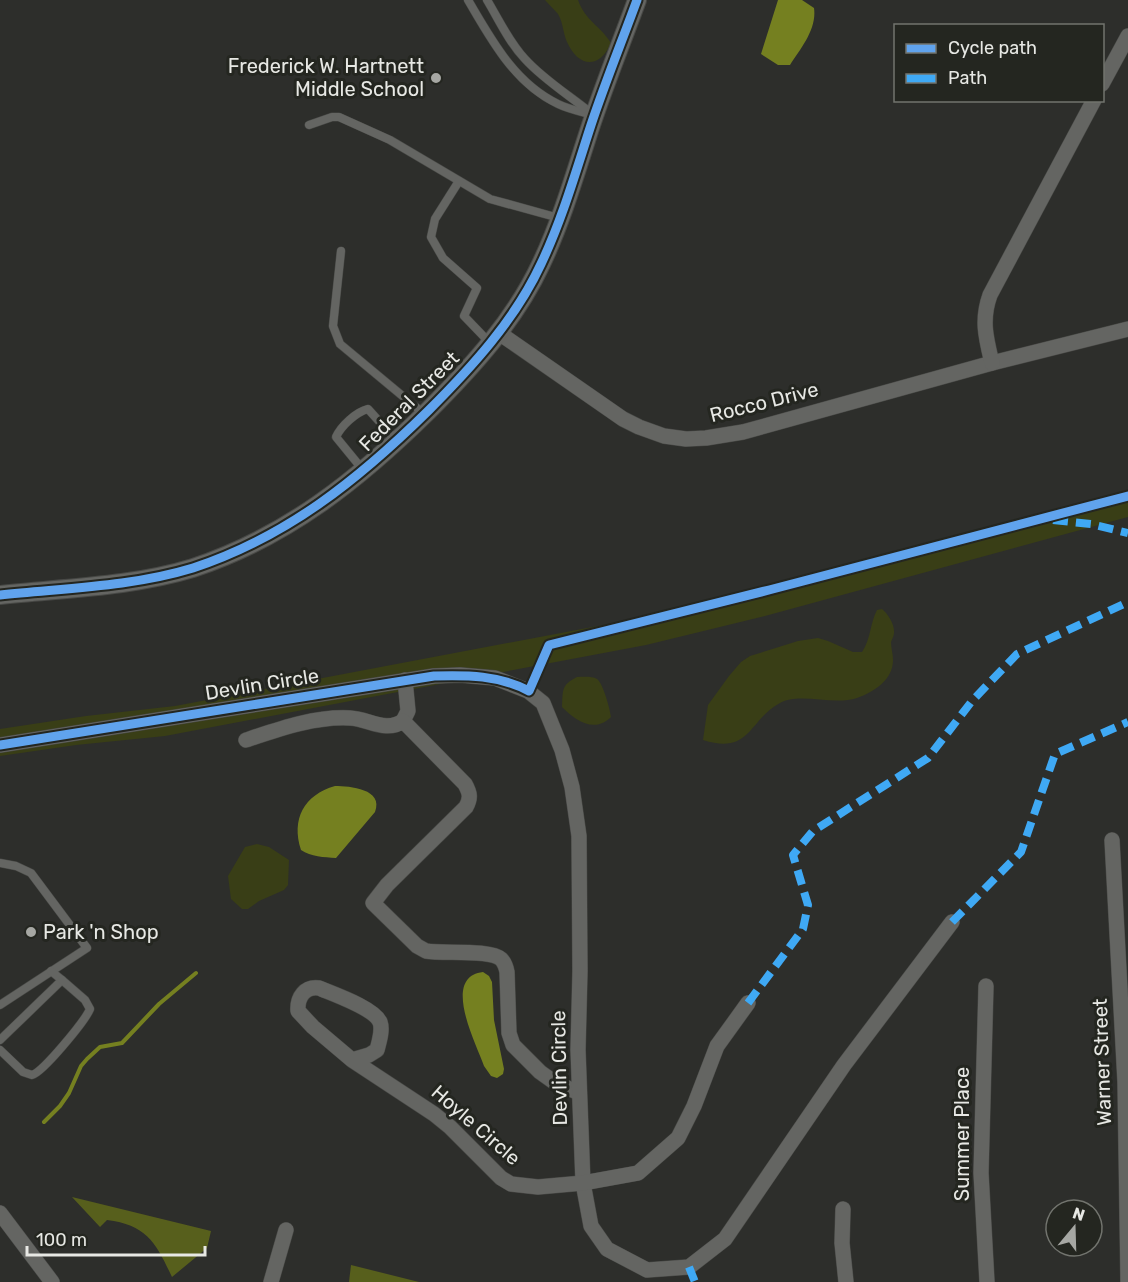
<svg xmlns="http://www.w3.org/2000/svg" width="1128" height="1282" viewBox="0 0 1128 1282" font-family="Rubik,sans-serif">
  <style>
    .green { fill: #393e16 }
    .forest { fill: #575f1c }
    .water { fill: #758020 }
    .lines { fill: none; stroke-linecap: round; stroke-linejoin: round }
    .stream { stroke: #758020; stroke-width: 4 }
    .service-casing { stroke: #484946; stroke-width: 9 }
    .minor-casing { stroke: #484946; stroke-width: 16 }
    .tertiary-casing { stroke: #484946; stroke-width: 20 }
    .service { stroke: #646562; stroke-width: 8 }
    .minor { stroke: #646562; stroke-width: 15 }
    .tertiary { stroke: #646562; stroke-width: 18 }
    .quiet { stroke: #3fa9f5; stroke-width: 8; stroke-dasharray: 15 8; stroke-linecap: butt }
    .cycleway-casing { stroke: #242620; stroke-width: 13 }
    .cycleway { stroke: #60a3ed; stroke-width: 9 }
    .poi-dot { fill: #a6a7a3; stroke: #242620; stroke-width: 2 }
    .labels { text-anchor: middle; stroke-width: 6; stroke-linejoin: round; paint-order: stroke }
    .poi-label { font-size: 20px; fill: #e7e8e4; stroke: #242620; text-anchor: end }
    .street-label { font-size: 20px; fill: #e7e8e4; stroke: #242620 }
  </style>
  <rect width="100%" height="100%" fill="#2d2e2b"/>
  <g class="green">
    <path d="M545 0H578C586 22 600 25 611 43 599 70 578 67 567 42 563 33 563 22 558 14 554 9 549 5 545 0Z"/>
    <polygon points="1128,490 1128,517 765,616 646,645 165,736 76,745 0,756 0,729 86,716 175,706 656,615 775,586"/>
    <path d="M882 609C888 614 895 625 894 633 894 636 892 639 891 642 891 648 893 654 893 660 893 680 874 692 857 698 833 706 800 692 780 703 748 720 751 755 703 740L708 705 729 676 741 662 750 656 798 641 818 638 828 641 853 652H862C871 639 870 623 877 610Z"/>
    <path d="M577 677C583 677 592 676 597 679 603 683 610 709 611 717 594 734 575 720 562 707 563 690 561 685 577 677Z"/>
    <polygon points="257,844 269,847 289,860 288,885 284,890 259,901 248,909 242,909 231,899 228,876 245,847"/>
  </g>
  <g class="forest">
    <path d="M72 1197 211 1231 207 1248 172 1277C156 1243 147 1225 107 1220L100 1227Z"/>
    <polygon points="351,1265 419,1282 349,1282"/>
  </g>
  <g class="water">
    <path d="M778 0H802L814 8C817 29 801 48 790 65H778L761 54Z"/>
    <path d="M335 786C350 786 384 789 375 812L336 858C324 857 311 857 301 850 291 819 304 795 335 786Z"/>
    <path d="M483 972 489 976 492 982 494 1020 504 1069 503 1074 497 1078 491 1076 484 1066C476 1043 441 977 483 972Z"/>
  </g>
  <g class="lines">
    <polyline class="stream" points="44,1122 60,1106 69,1093 81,1066 87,1059 100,1047 122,1043 159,1004 196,973"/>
    <defs>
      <g id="service">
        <path d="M468 0C491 39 514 83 558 104 568 109 582 112 593 115"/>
        <path d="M487 0C499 20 509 42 525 59 544 80 569 95 591 113"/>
        <polyline points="309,125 332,117 339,117 390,140 490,199 559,218"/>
        <polyline points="459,181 435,219 431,237 443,258 477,288 464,316 490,343"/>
        <polyline points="341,251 333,326 340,344 423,413"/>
        <path d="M363 470 336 437C341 426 356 412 368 409L396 440"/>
        <polyline points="0,863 16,866 31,873 87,948 0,1005"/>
        <polyline points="0,1040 62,980 51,971"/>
        <path d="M0 1050 23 1072 32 1075C43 1072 85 1021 90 1009L85 1000 62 980"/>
      </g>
      <g id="minor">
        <polyline points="1102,84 1128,36"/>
        <polyline points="499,333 623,419 639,427 664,436 686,439 706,438 743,432 992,363 1128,329"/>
        <path d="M992 363C986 338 981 320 990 295L1094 100"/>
        <polyline points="403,721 408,711 405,680"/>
        <path d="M246 740C279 729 316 716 350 718 369 719 386 733 403 721L465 784C470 793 471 798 466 807L387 885 373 903 417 946 426 951C443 954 490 949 501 959 505 963 506 967 507 972L509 1033 513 1045 540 1072 554 1082 579 1093"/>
        <polyline points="0,745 434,676 460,675 495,678 528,691 543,703 562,750 572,787 579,836 580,971 578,1050 583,1183 591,1226 607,1249 647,1270 689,1267 725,1239 844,1065 952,922"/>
        <polyline points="1112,840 1125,1082 1128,1282"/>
        <polyline points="986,986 981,1173 987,1282"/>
        <path d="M352 1060 313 1027 298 1011C297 997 305 986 319 988 333 994 374 1008 380 1022 383 1030 379 1042 377 1050L369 1055 352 1060 434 1114 450 1127 501 1178 511 1184 538 1187 583 1183 638 1173 678 1138 694 1106 717 1046 748 1003"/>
        <polyline points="843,1209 842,1243 846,1282"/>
        <polyline points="0,1213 52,1282"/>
        <polyline points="271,1282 286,1230"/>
      </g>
      <path id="tertiary" d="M0 595C64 588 131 587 193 568 287 537 359 479 428 411 472 367 515 320 541 264 562 220 576 171 591 125 605 83 622 41 637 0"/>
    </defs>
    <use href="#service" class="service-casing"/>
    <use href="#minor" class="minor-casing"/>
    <use href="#tertiary" class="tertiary-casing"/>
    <use href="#service" class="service"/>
    <use href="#minor" class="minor"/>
    <use href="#tertiary" class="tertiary"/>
    <g class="quiet">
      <polyline points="1053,520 1091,524 1128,533"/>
      <polyline points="952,922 1021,852 1055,754 1128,722"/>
      <polyline points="748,1003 803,929 808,905 793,855 813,831 928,758 972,701 1017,654 1128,602"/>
      <polyline points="689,1267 695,1282"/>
    </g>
    <defs>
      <g id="cycleway">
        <path d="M0 595C64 588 131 587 193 568 287 537 359 479 428 411 472 367 515 320 541 264 562 220 576 171 591 125 605 83 622 41 637 0"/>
        <path d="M0 745 434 676C467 675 499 675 529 691L549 645 769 590 1128 496"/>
      </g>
    </defs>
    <use href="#cycleway" class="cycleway-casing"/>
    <use href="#cycleway" class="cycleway"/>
  </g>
  <g class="poi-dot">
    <circle cx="436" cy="78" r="6"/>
    <circle cx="31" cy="932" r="6"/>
  </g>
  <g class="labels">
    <g class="poi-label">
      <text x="424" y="73">Frederick W. Hartnett<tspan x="424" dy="23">Middle School</tspan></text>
      <text x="43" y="939" text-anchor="start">Park 'n Shop</text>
    </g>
    <g class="street-label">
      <text transform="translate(409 401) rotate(-45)" y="7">Federal Street</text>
      <text transform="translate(764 402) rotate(-14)" y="7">Rocco Drive</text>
      <text transform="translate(262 684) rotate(-9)" y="7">Devlin Circle</text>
      <text transform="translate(1102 1062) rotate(-92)" y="7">Warner Street</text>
      <text transform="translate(559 1068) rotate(-91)" y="7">Devlin Circle</text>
      <text transform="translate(476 1125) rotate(41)" y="7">Hoyle Circle</text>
      <text transform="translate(962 1134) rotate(-90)" y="7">Summer Place</text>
    </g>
  </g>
  <rect x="894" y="24" width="210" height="78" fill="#242620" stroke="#72746e" stroke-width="1.5"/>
  <rect x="906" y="44" width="30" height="9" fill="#60a3ed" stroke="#72746e" stroke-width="1.5"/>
  <text x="948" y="54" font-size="18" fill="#e7e8e4">Cycle path</text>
  <rect x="906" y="74" width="30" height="9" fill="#3fa9f5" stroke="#72746e" stroke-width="1.5"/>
  <text x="948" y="84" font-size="18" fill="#e7e8e4">Path</text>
  <g transform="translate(1074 1228) rotate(19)"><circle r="28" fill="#242620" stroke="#72746e" stroke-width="1.5"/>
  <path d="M0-4.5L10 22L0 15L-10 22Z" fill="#a6a7a3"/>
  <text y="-9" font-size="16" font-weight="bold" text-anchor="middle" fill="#e7e8e4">N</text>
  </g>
  <path d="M27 1246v9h178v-9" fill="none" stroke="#e7e8e4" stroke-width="3"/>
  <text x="36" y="1246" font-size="18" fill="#e7e8e4" stroke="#242620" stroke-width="4.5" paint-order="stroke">100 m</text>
</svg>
